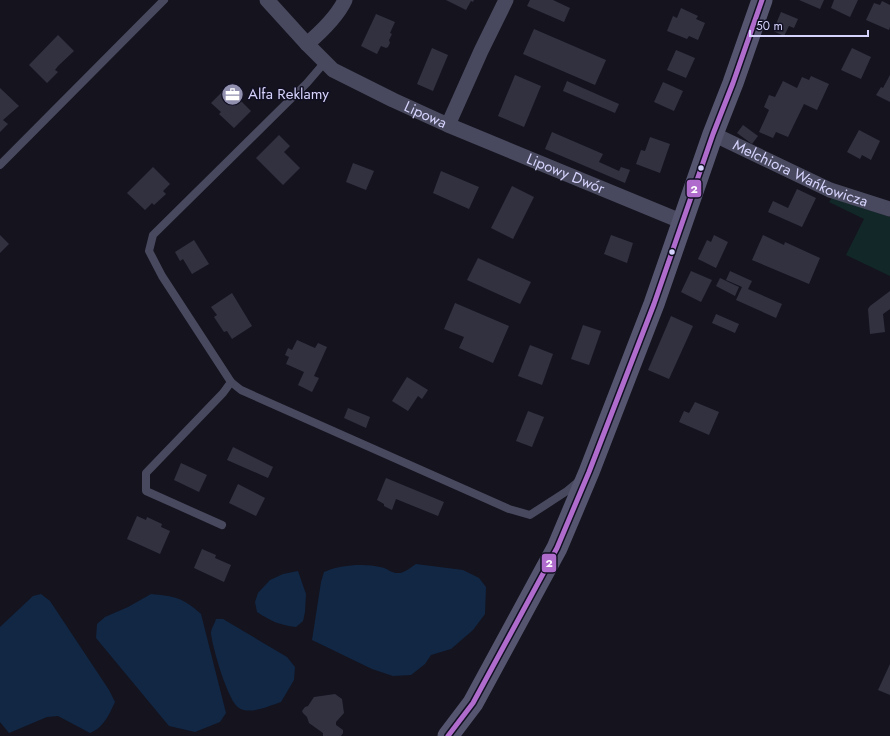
<svg xmlns="http://www.w3.org/2000/svg" width="890" height="736" viewBox="0 0 890 736" font-family="Jost,sans-serif">
  <style>
    .green { fill: #122828 }
    .water { fill: #112744 }
    .building { fill: #323140 }
    .lines { fill: none; stroke-linecap: round; stroke-linejoin: round }
    .lane { stroke: #48495e; stroke-width: 8 }
    .street { stroke: #48495e; stroke-width: 15 }
    .secondary { stroke: #555570; stroke-width: 21 }
    .bus-1-casing { stroke: #110f22; stroke-width: 8 }
    .bus-1 { stroke: #b06ccc; stroke-width: 5 }
    .bus-dot { fill: #d5d2fc; stroke: #110f22; stroke-width: 1.5 }
    .labels { text-anchor: middle; stroke-width: 3; stroke-linejoin: round; paint-order: stroke }
    .poi-label { font-size: 15px; fill: #d5d2fc; stroke: #110f22; text-anchor: start }
    .street-label { font-size: 15px; fill: #d5d2fc; stroke: #110f22 }
    .line-badge { stroke: #110f22; stroke-width: 1.5 }
    .badge-label { font-size: 11px; text-anchor: middle; font-weight: bold; fill: #fff }
  </style>
  <rect width="100%" height="100%" fill="#14131e"/>
  <polygon class="green" points="832,198 890,217 890,276 846,255 864,219 829,202"/>
  <g class="water">
    <path d="M416 564 463 570 479 578 486 587 485 614 473 630 451 649 431 655 425 664 411 675 393 676 372 669 312 640 321 582 324 572C338 565 365 563 380 567 388 568 391 574 400 573 406 572 411 567 416 564Z"/>
    <path d="M298 571 306 594 305 612 303 621 296 627C279 625 271 621 257 612L255 602 258 593 270 580 283 574Z"/>
    <path d="M41 594 50 601 109 690 115 702C109 715 103 728 90 733L58 716 47 717 9 733 0 722V627L33 596Z"/>
    <path d="M151 594C174 596 184 598 201 614L226 713 220 722 195 732 169 726 96 638 97 624 105 617 128 607Z"/>
    <path d="M216 619H223L287 657 295 667 294 680 281 702C269 706 250 715 239 708 228 702 212 646 211 633 211 629 215 623 216 619Z"/>
  </g>
  <g class="building">
    <polygon points="446,0 474,0 473,2 471,1 466,10"/>
    <polygon points="530,0 553,0 570,8 564,22 527,6"/>
    <polygon points="799,0 824,0 820,9"/>
    <polygon points="834,0 858,0 850,17 831,8"/>
    <polygon points="882,1 890,5 890,27 889,30 866,20 874,3 880,5"/>
    <polygon points="681,8 698,16 696,19 705,23 698,40 689,36 687,39 667,31 673,16 677,18"/>
    <polygon points="781,12 798,19 794,28 789,26 784,36 773,31"/>
    <polygon points="376,14 395,22 390,33 392,34 389,40 390,43 388,47 386,48 381,46 377,54 361,46"/>
    <polygon points="534,29 606,60 595,85 523,54"/>
    <polygon points="58,35 74,51 58,66 55,70 58,72 47,83 29,65"/>
    <polygon points="432,48 448,55 433,91 417,84"/>
    <polygon points="852,48 871,57 861,79 841,70"/>
    <polygon points="676,50 695,58 686,78 667,70"/>
    <polygon points="515,75 541,86 524,127 498,116"/>
    <polygon points="890,75 890,102 876,95 881,87 883,88"/>
    <polygon points="811,76 829,84 817,110 804,104 788,137 776,132 773,138 759,132 769,110 764,107 769,95 775,97 783,81 797,88 802,77 809,80"/>
    <polygon points="567,81 619,104 615,113 563,91"/>
    <polygon points="663,82 683,91 674,111 654,102"/>
    <polygon points="0,88 19,106 3,120 8,124 0,132"/>
    <polygon points="225,89 239,103 241,101 251,111 234,128 219,114 221,112 211,103"/>
    <polygon points="743,125 758,136 752,144 737,133"/>
    <polygon points="859,130 880,141 871,160 862,155 860,159 847,152"/>
    <polygon points="552,132 603,154 599,162 619,171 621,167 630,170 625,183 545,149"/>
    <polygon points="279,135 290,146 284,152 300,168 283,185 256,158"/>
    <polygon points="650,137 670,144 660,173 636,164 641,150 645,151"/>
    <polygon points="353,163 374,171 366,190 346,182"/>
    <polygon points="153,167 170,184 163,191 166,194 154,205 152,203 145,210 127,193"/>
    <polygon points="441,171 479,187 469,209 433,193"/>
    <polygon points="512,186 534,197 513,239 491,228"/>
    <polygon points="797,189 816,198 802,227 768,212 773,201 788,208"/>
    <polygon points="0,235 9,244 0,253"/>
    <polygon points="611,235 633,243 627,263 604,254"/>
    <polygon points="714,235 728,242 716,268 698,259 707,240 711,242"/>
    <polygon points="763,235 784,245 785,242 820,258 809,284 752,260"/>
    <polygon points="194,240 209,264 192,274 183,259 180,261 175,252"/>
    <polygon points="478,258 531,282 520,304 467,280"/>
    <polygon points="691,271 712,280 701,302 681,292"/>
    <polygon points="730,271 752,281 748,289 782,304 776,318 736,300 742,287 726,280"/>
    <polygon points="720,278 739,287 735,296 716,286"/>
    <polygon points="890,291 890,309 883,314 885,332 870,334 868,309 870,306"/>
    <polygon points="232,293 252,326 232,339 227,331 224,332 214,317 217,315 211,307"/>
    <polygon points="455,303 509,326 493,363 459,348 464,337 444,329"/>
    <polygon points="716,314 739,324 735,333 712,323"/>
    <polygon points="671,316 693,326 669,379 648,370"/>
    <polygon points="583,325 601,331 589,365 571,359"/>
    <polygon points="297,340 315,348 318,343 327,347 314,376 319,378 312,392 298,385 304,372 286,364 289,357 285,355 288,348 292,350"/>
    <polygon points="530,345 553,354 542,385 518,376"/>
    <polygon points="407,377 428,390 422,399 418,396 408,411 392,401"/>
    <polygon points="695,402 719,412 709,435 679,422 684,411 689,413"/>
    <polygon points="348,408 370,417 366,428 344,418"/>
    <polygon points="528,411 544,417 532,447 516,441"/>
    <polygon points="233,447 273,467 268,478 227,460"/>
    <polygon points="181,463 207,475 199,492 174,480"/>
    <polygon points="386,478 444,502 438,516 396,499 392,510 384,506 384,504 377,500"/>
    <polygon points="238,484 265,498 256,516 229,503"/>
    <polygon points="137,516 146,520 147,517 162,524 161,527 170,531 160,554 127,539"/>
    <polygon points="202,549 216,555 215,558 231,565 224,582 194,568"/>
    <polygon points="890,664 890,695 878,690"/>
    <polygon points="335,694 342,699 344,713 336,722 336,725 343,730 343,733 341,736 323,736 323,733 309,723 307,717 303,713 302,711 305,707 308,706 314,697"/>
  </g>
  <g class="lines">
    <g class="lane">
      <polyline points="0,165 164,0"/>
      <polyline points="231,382 241,390 509,509 530,515 567,491 579,481"/>
      <polyline points="222,525 146,491 146,473 223,393 231,382 162,276 149,251 153,235 307,83 325,62"/>
    </g>
    <g class="street">
      <path id="s1" d="M267 0 307 44 333 70 393 100 448 125 683 222"/>
      <path d="M307 44C321 32 337 17 345 0"/>
      <polyline points="448,125 481,51 506,0"/>
      <path id="s2" d="M713 134 830 190 890 209"/>
    </g>
    <polyline class="secondary" points="448,736 473,703 557,548 589,472 654,304 713,134 733,83 762,0"/>
    <defs>
      <polyline id="bus-1" points="448,736 473,703 557,548 589,472 654,304 713,134 733,83 762,0"/>
    </defs>
    <use href="#bus-1" class="bus-1-casing"/>
    <use href="#bus-1" class="bus-1"/>
  </g>
  <defs>
    <symbol id="office-disc" viewBox="-11 -11 22 22"><circle r="9.5" fill="#918fae" stroke="#110f22"/><path d="M-6-3h4V-5.5h4V-3h4V5H-6ZM-1-4.5V-3h2v-1.5ZM-6 0V1H6V0Z" fill="#fff"/></symbol>
  </defs>
  <g fill-rule="evenodd">
    <use href="#office-disc" x="220" y="82" width="25" height="25"/>
  </g>
  <g class="bus-dot">
    <circle cx="701" cy="168" r="3.5"/>
    <circle cx="672" cy="252" r="3.5"/>
  </g>
  <g class="labels">
    <g class="poi-label">
      <text x="248" y="99">Alfa Reklamy</text>
    </g>
    <g class="street-label">
      <text dy="5" stroke="none"><textPath href="#s1" startOffset="199">Lipowa</textPath></text>
      <text dy="5" stroke="none"><textPath href="#s2" startOffset="96">Melchiora Wańkowicza</textPath></text>
      <text dy="5" stroke="none"><textPath href="#s1" startOffset="351">Lipowy Dwór</textPath></text>
    </g>
  </g>
  <g class="line-badge">
    <rect x="686" y="179" width="16" height="19" rx="4" fill="#b06ccc"/>
    <rect x="541" y="553" width="16" height="20" rx="4" fill="#b06ccc"/>
  </g>
  <g class="badge-label">
    <text x="694" y="193">2</text>
    <text x="549" y="567">2</text>
  </g>
  <path d="M750 30v6h118v-6" fill="none" stroke="#d5d2fc" stroke-width="2"/>
  <text x="756" y="30" font-size="12" fill="#d5d2fc" stroke="#110f22" stroke-width="3" paint-order="stroke">50 m</text>
</svg>
